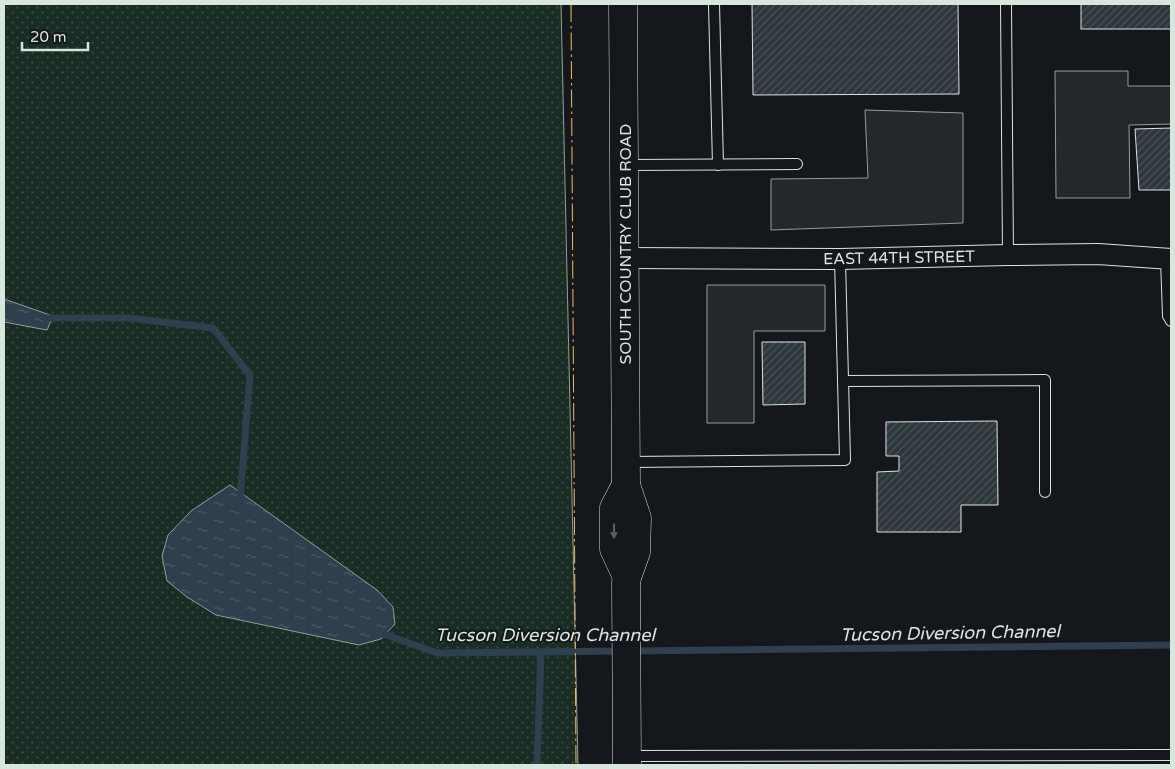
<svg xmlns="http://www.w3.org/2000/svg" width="1175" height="769" viewBox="0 0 1175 769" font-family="'Varela Round',sans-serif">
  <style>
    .park { fill: url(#park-dots); stroke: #939e99 }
    .parking { fill: #24282b; stroke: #939e99 }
    .water { fill: url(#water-ripples); stroke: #939e99 }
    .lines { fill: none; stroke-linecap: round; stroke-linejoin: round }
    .stream { stroke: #2f3f4d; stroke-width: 7 }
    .building { fill: url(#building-hatch); stroke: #d8e6dc }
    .lane-casing { stroke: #d8e6dc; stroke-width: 12 }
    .street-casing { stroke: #d8e6dc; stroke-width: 22 }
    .secondary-casing { stroke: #d8e6dc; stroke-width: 29 }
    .lane { stroke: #14181c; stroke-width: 10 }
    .street { stroke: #14181c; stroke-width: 20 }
    .secondary { stroke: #14181c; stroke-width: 28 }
    .power { stroke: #ffb74d; stroke-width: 1; stroke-dasharray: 18 4 2.5 4; stroke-linecap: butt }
    .oneway { fill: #59605f }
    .labels { text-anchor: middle; stroke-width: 4; stroke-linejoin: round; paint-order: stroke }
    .street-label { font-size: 16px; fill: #d8e6dc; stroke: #14181c }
    .water-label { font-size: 18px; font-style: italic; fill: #d8e6dc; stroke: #14181c }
  </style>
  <defs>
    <pattern id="park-dots" width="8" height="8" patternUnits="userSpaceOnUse" patternTransform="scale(1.25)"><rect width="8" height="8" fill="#1a2d24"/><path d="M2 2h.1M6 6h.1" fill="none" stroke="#3b4b43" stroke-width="1.8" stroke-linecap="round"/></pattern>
    <pattern id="water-ripples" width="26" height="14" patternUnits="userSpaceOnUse" patternTransform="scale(1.25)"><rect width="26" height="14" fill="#2f3f4d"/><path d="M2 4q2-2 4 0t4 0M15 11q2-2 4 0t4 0" fill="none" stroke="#4c5b66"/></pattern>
    <pattern id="building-hatch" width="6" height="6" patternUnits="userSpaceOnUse" patternTransform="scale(1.25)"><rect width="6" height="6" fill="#2c363c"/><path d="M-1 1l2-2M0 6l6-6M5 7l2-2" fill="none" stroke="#4a5358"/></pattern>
  </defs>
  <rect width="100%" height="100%" fill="#14181c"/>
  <polygon class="park" points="4,4 561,4 578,765 4,765"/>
  <g class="parking">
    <polygon points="1055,71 1128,71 1128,86 1171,86 1171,124 1129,125 1130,198 1056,198"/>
    <polygon points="865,110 963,113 963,223 771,230 771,179 868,178"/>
    <polygon points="707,285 825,285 825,331 754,331 754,423 707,423"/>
  </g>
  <g class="water">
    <polygon points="4,299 53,316 47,330 4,322"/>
    <polygon points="230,485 377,590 393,607 395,624 381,639 359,645 216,615 187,597 167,581 162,556 168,535 191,511"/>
  </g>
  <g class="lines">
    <g class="stream">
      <polyline points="45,318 129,318 213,328 250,375 240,500"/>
      <polyline points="378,632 437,653 621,651"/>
      <polyline points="632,651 1171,645"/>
      <polyline points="537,765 541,652"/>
    </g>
  </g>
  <g class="building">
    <polygon points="752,4 958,4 959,94 753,95"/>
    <rect x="1081" y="4" width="90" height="25"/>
    <polygon points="1171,128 1171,190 1139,190 1135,129"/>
    <polygon points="762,342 805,342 805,404 763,405"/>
    <polygon points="997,421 998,505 961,505 961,532 877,532 877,472 899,471 899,456 886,456 886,422"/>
  </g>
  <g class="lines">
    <defs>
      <g id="lane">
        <polyline points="714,4 718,165"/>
        <polyline points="1006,4 1008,255"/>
        <polyline points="626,165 797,164"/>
        <polyline points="1166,259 1168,316 1171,321"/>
        <polyline points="843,381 1045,380 1045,492"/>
        <polyline points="627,462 845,460 840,259"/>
        <polyline points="627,756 1171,755"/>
      </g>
      <polyline id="street" points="626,258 840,259 1008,255 1098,254 1171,259"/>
      <g id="secondary">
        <polyline points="623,4 626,485 637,518 636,552 627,577 626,583 627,765"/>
        <polyline points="626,485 614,508 614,549 627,577"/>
      </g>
    </defs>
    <use href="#lane" class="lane-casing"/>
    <use href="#street" class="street-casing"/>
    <use href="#secondary" class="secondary-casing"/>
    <use href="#lane" class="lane"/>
    <use href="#street" class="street"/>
    <use href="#secondary" class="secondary"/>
    <polyline class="power" points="571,4 576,765"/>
  </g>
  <defs><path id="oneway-solid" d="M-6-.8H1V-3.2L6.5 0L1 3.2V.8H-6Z" transform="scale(1.25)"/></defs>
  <use class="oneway" href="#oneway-solid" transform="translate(614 531) rotate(90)"/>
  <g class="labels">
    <g class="street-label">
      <text transform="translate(625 244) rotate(-90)" y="6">SOUTH COUNTRY CLUB ROAD</text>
      <text transform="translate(899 257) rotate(-1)" y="6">EAST 44TH STREET</text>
    </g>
    <g class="water-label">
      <text transform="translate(950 633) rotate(-1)" y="6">Tucson Diversion Channel</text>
      <text x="545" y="641">Tucson Diversion Channel</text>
    </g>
  </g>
  <rect width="1175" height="769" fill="none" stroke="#d8e6dc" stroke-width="10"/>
  <path d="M22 42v8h66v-8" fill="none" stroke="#d8e6dc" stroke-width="2.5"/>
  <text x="30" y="42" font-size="15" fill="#d8e6dc" stroke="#14181c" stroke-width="4" paint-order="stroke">20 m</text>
</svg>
